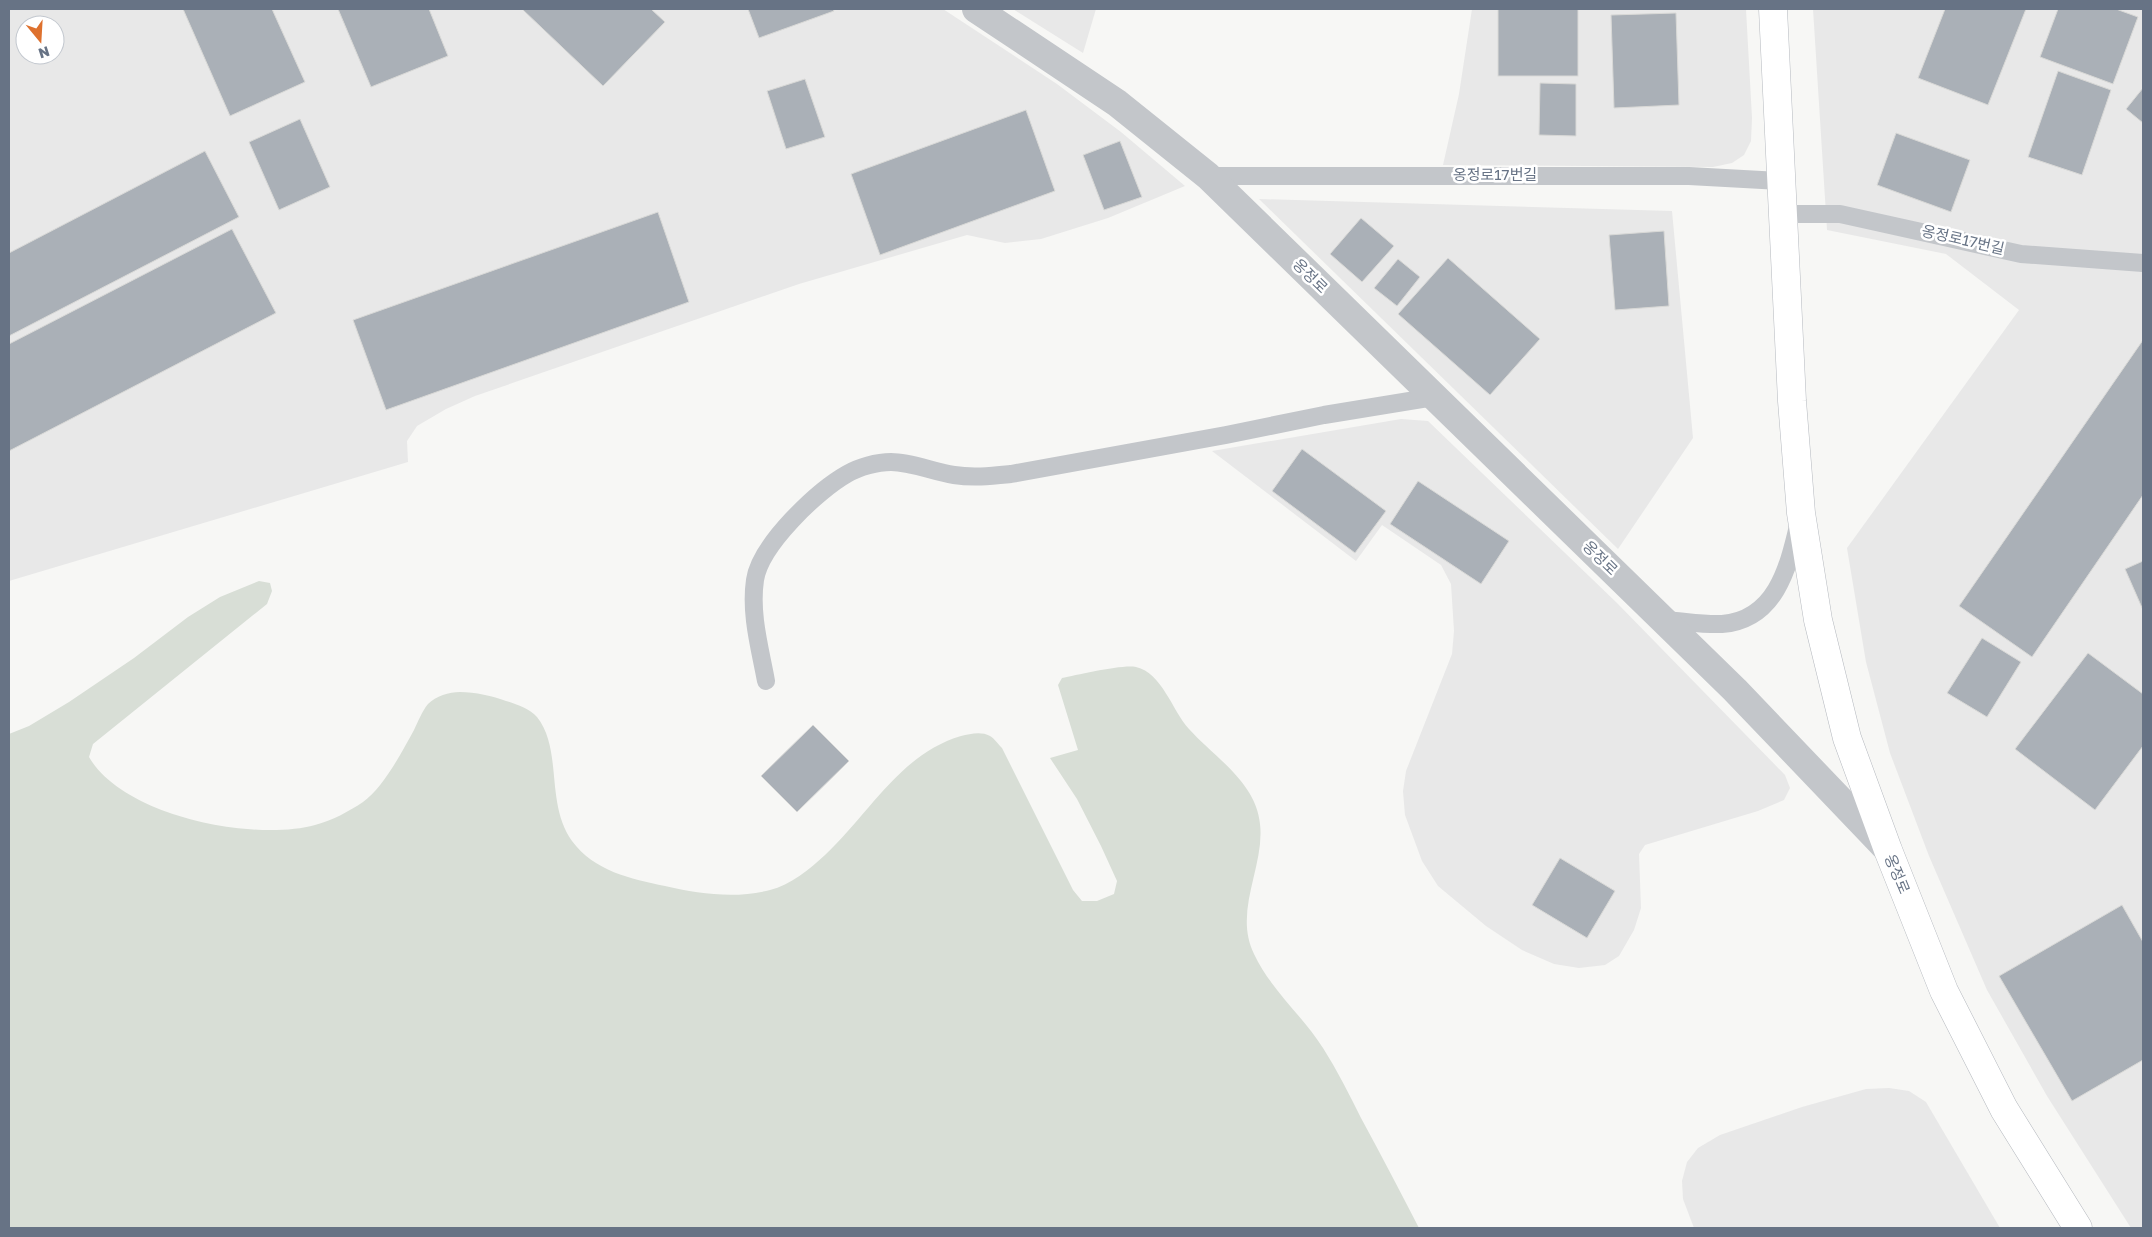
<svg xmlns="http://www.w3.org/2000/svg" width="2152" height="1237" viewBox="0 0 2152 1237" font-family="'Golos Text','Noto Sans KR',sans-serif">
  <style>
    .built { fill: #e8e8e8; fill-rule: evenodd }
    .green { fill: #d8ded6 }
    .building { fill: #aab0b7; stroke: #d9d9d7 }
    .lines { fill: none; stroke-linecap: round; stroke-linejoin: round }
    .secondary-casing { stroke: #b5b9bf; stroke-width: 29 }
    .lane { stroke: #c3c6ca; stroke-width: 18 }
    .street { stroke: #c3c6ca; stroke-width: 28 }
    .secondary { stroke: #fff; stroke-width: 28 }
    .labels { text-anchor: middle; stroke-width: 5; stroke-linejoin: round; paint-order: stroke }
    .street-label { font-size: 15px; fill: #677385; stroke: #fff }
  </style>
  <rect width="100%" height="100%" fill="#f7f7f5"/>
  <g class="built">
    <path d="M9 9H943L1057 84 1121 132 1185 186 1108 218 1041 239 1005 243 967 235 799 284 475 396 446 409 417 426 407 441 408 462 9 581ZM25 25H55V55H25Z"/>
    <polygon points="1013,9 1096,9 1083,53"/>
    <polygon points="1472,9 1746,9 1752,118 1751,141 1744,155 1732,163 1713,167 1443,165 1459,94"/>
    <polygon points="1813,9 2143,9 2143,1228 2131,1228 2047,1096 1987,990 1929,856 1890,753 1866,662 1847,548 2019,310 1946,254 1827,230"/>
    <polygon points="1259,199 1672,211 1693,438 1618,549"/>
    <polygon points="1401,419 1428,421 1617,603 1785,775 1790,788 1784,800 1758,811 1645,845 1639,854 1641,908 1634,930 1619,956 1605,965 1579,968 1554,964 1522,950 1486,926 1438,886 1422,861 1405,815 1403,791 1406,771 1452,654 1454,631 1451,584 1441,565 1382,525 1356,561 1212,451"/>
    <polygon points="1889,1088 1909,1091 1926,1102 2000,1228 1694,1228 1683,1199 1682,1181 1687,1162 1698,1148 1720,1135 1802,1107 1866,1089"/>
  </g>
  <path class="green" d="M259 581 270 583 272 591 267 604 93 744 89 757C123 816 253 842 315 825 333 820 348 812 363 802 383 788 402 752 414 730 418 722 422 711 428 704 436 696 449 692 460 692 475 692 493 696 506 701 516 704 530 709 537 717 563 750 545 803 572 841 594 871 631 879 665 886 699 894 736 899 770 890 790 885 810 869 825 855 869 814 900 754 961 736 970 734 981 731 990 736 994 738 999 745 1002 748L1073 890 1082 901H1097L1114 894 1117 881 1101 846 1077 799 1050 758 1078 750 1058 685 1062 678C1077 675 1123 664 1136 667 1162 673 1172 710 1189 729 1214 757 1256 782 1260 824 1265 867 1233 911 1254 954 1271 990 1302 1015 1323 1048 1337 1070 1349 1094 1361 1118 1381 1155 1400 1191 1419 1228H9V734L29 726 69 702 134 658 188 617 220 597Z"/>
  <g class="building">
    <polygon points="183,9 272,9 305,82 230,116"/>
    <polygon points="338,9 429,9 448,56 371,87"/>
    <polygon points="522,9 651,9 665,22 603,86"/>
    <polygon points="748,9 833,9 834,11 759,38"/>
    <rect x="1498" y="9" width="80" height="67"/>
    <polygon points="1945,9 2026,9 1988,105 1918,78"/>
    <polygon points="2058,9 2116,9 2138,17 2113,84 2040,57"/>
    <polygon points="1676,13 1679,105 1614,108 1611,15"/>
    <polygon points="2058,71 2111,90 2082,175 2028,157"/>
    <polygon points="805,79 825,137 786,149 767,91"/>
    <polygon points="1540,83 1576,84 1576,136 1539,135"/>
    <polygon points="2143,88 2143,123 2126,109"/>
    <polygon points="1026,110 1055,191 880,255 851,174"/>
    <polygon points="300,119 330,187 279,210 249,142"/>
    <polygon points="1896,133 1970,160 1951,212 1877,185"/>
    <polygon points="1120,141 1142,197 1104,210 1083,155"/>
    <polygon points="205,151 239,217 9,336 9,253"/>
    <polygon points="658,212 689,302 386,410 353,320"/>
    <polygon points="1361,218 1394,246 1362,282 1330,254"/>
    <polygon points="232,229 276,313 9,451 9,344"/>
    <polygon points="1664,231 1669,306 1615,310 1609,235"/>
    <polygon points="1448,258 1540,339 1490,395 1398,314"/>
    <polygon points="1398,259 1420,277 1397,306 1374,288"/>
    <polygon points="2143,340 2143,495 2032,657 1959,606"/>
    <polygon points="1302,449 1386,511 1355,553 1272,491"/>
    <polygon points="1418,481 1509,541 1481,584 1390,524"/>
    <polygon points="2143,561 2143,610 2125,569"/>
    <polygon points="1982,638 2021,662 1987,717 1947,693"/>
    <polygon points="2088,653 2143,694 2143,746 2095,810 2015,749"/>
    <polygon points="813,725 849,761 797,812 761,776"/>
    <polygon points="1560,858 1615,891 1587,938 1532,905"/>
    <polygon points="2122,905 2143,942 2143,1060 2072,1101 1999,976"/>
  </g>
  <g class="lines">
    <defs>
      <polyline id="secondary" points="1773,9 1792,401 1801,513 1818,620 1847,738 1888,850 1944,991 2004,1109 2078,1228"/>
    </defs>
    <use href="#secondary" class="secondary-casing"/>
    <g class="lane">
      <polyline points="1208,176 1689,176 1782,181"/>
      <polyline points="1784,214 1840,214 2021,254 2143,263"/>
      <path d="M1664 620C1683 621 1703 625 1722 624 1775 620 1788 569 1798 526"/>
      <path d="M766 681C760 648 750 614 755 580 760 545 817 491 847 474 859 467 877 462 891 462 912 462 933 472 954 475 973 478 991 476 1011 474L1226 435 1324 415 1434 397"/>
    </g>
    <polyline class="street" points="976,9 1117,103 1208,176 1735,690 1888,850"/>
    <use href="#secondary" class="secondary"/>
  </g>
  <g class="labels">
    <g class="street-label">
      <text x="1495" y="180">옹정로17번길</text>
      <text transform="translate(1963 240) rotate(13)" y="5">옹정로17번길</text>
      <text transform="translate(1310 276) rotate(44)" y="5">옹정로</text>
      <text transform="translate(1600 558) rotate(44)" y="5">옹정로</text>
      <text transform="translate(1897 874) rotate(67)" y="5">옹정로</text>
    </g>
  </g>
  <rect width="2152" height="1237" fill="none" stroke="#677385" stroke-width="20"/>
  <g transform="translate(40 40) rotate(162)"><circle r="24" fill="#ffffff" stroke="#c2c7ce"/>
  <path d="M0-4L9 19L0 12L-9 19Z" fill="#de712e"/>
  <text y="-8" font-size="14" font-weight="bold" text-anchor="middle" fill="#677385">N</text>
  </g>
</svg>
